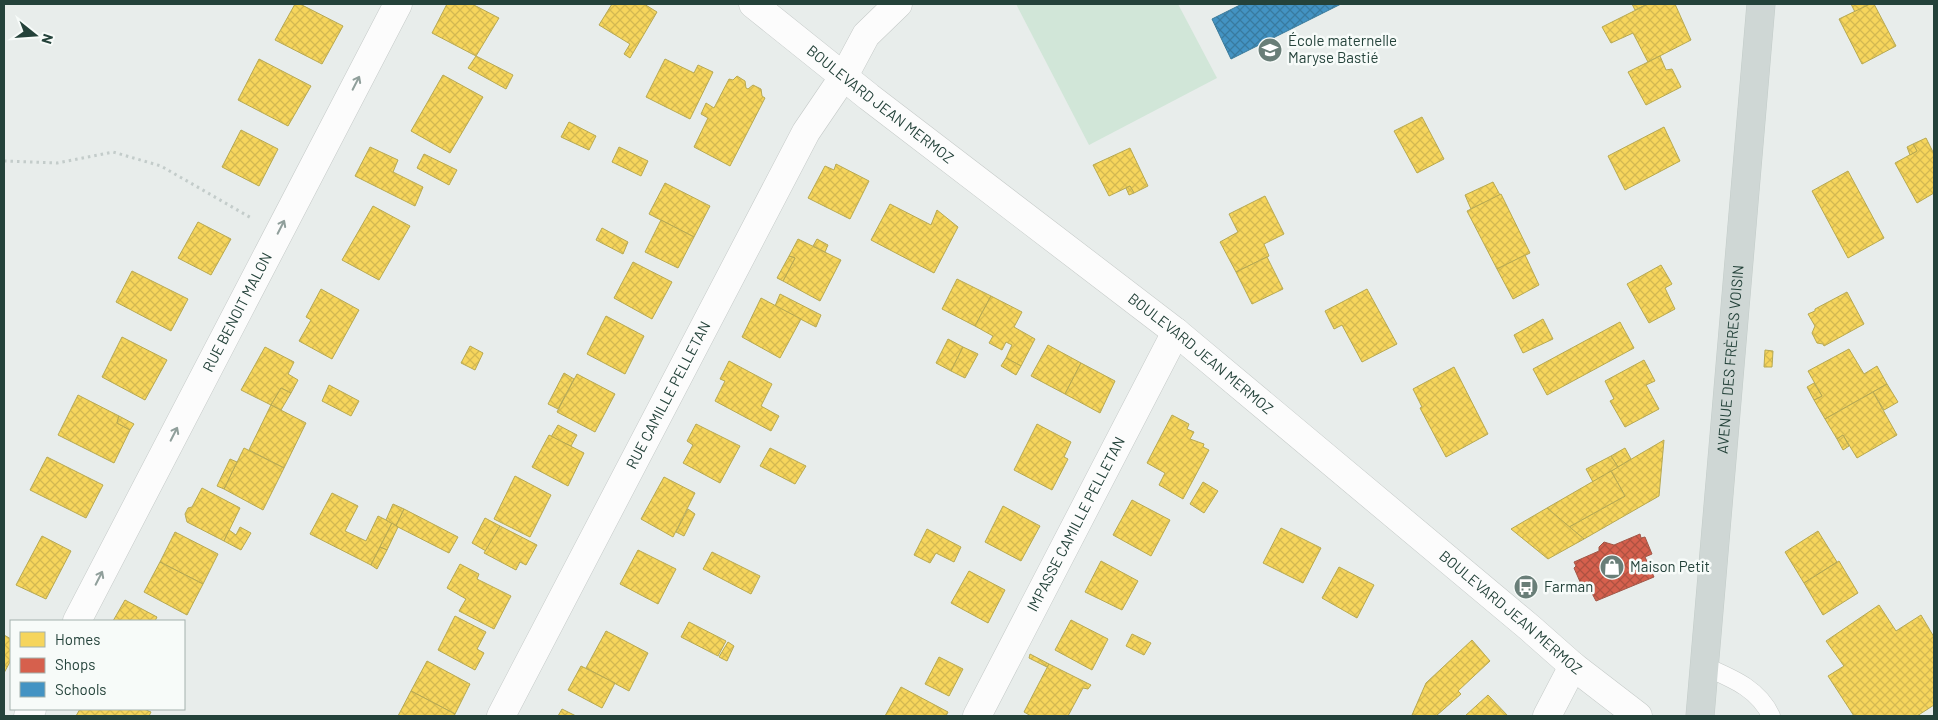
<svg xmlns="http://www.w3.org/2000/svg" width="1938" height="720" viewBox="0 0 1938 720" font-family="Barlow,sans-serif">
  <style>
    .pitch { fill: #d1e6d8 }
    .homes { fill: url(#homes-cross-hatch); stroke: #b7a952 }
    .shops { fill: url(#shops-cross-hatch); stroke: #a15747 }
    .schools { fill: url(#schools-cross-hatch); stroke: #3a7b9a }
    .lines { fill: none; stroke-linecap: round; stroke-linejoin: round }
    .service-casing { stroke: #c5cac8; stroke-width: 19 }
    .minor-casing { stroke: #c5cac8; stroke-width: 29 }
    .tertiary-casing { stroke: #c5cac8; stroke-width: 29 }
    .primary-casing { stroke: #c3ccc9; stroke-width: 29 }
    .path { stroke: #c3ccca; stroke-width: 3; stroke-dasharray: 2.5 4; stroke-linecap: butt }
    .service { stroke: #fcfcfc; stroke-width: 18 }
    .minor { stroke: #fcfcfc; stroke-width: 28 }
    .tertiary { stroke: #fcfcfc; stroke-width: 28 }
    .primary { stroke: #cfd7d5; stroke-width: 28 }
    .oneway { stroke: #909f9b }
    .labels { text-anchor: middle; stroke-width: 5; stroke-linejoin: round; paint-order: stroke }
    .poi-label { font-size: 15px; fill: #24423a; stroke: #f7fbf9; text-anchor: start }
    .street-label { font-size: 15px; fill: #24423a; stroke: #f7fbf9 }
  </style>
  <defs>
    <pattern id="homes-cross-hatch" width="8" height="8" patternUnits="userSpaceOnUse" patternTransform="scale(1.25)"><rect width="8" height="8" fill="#f6d55c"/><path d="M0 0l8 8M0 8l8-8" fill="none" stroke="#d3b851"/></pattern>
    <pattern id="shops-cross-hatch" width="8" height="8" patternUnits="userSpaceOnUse" patternTransform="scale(1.25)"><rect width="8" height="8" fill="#d6604d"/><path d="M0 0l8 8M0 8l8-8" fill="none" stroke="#ad5141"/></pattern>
    <pattern id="schools-cross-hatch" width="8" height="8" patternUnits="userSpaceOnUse" patternTransform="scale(1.25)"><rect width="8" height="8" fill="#4393c3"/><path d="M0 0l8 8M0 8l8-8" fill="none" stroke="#387a9f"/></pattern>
  </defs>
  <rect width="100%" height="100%" fill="#e8edeb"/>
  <polygon class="pitch" points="1016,4 1178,4 1217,78 1089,145"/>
  <g class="homes">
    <polygon points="295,4 300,4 343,26 322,64 275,40"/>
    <polygon points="447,4 472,4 499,18 476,56 432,33"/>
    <polygon points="612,4 644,4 657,12 630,58 624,54 630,44 599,25"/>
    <polygon points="1632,4 1648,4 1635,10"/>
    <polygon points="1648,4 1675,4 1691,40 1648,62 1633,33 1611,43 1602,27"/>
    <polygon points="1851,4 1870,4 1855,12"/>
    <polygon points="1870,4 1874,4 1896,46 1862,64 1839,19"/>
    <polygon points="476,56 513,75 506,89 468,68"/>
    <polygon points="1660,56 1666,70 1672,69 1681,87 1646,105 1628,72"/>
    <polygon points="259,59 311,86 288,126 238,100"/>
    <polygon points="665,59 694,73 698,65 713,72 690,119 646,97"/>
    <polygon points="443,75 483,97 450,153 411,131"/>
    <polygon points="737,76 745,81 746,88 748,89 753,85 761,89 762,96 765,98 730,166 694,147 708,118 701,114 706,103 714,108 729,79 733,80"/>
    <polygon points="1422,117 1444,159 1417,173 1394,131"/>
    <polygon points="569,122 596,136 589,150 561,137"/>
    <polygon points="1664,127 1680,161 1625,190 1608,156"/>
    <polygon points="241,130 278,149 259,186 222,167"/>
    <polygon points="1926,138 1934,154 1934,193 1917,203 1895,163 1917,151 1913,144"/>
    <polygon points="1913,144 1917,151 1910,155 1907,147"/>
    <polygon points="370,147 398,160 393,172 423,187 415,206 355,176"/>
    <polygon points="619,147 648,161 641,176 612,162"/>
    <polygon points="1130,148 1148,186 1134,193 1130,186 1109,196 1093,165"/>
    <polygon points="424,154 457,170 449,185 417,168"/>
    <polygon points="836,164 869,181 850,219 808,198 825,166 834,170"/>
    <polygon points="1848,171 1884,238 1848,258 1812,191"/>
    <polygon points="1493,182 1500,195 1471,209 1465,195"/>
    <polygon points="665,183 710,206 694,237 649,214"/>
    <polygon points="1130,186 1134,193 1129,195 1126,188"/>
    <polygon points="1501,194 1530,253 1497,269 1467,211"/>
    <polygon points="1265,196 1284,234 1264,244 1269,256 1236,272 1220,242 1238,232 1229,214"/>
    <polygon points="890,204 931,225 937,210 958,227 934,273 871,240"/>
    <polygon points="373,206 410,226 379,280 342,260"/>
    <polygon points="661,220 694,237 678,268 645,252"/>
    <polygon points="198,222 231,239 211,275 178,258"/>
    <polygon points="602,228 628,242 623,254 596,240"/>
    <polygon points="798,239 841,260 820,301 783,281 795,258 789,256"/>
    <polygon points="817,239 828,245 825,252 813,246"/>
    <polygon points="1525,255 1539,285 1513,299 1497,269"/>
    <polygon points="789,256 795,258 783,281 777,278"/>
    <polygon points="1267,257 1283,289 1252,304 1236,272"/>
    <polygon points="633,262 672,282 652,319 614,298"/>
    <polygon points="1661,265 1672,284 1665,288 1675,309 1649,323 1627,284"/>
    <polygon points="132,271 188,299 171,331 116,302"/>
    <polygon points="957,279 991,296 975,326 942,309"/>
    <polygon points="321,289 359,310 332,359 299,341 311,320 306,317"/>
    <polygon points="1367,289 1397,344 1362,362 1342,325 1334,329 1325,311"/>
    <polygon points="1847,292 1864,324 1824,346 1823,344 1817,343 1812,333 1815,326 1808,314 1815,311 1815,309"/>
    <polygon points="780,294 821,315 816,327 775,306"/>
    <polygon points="991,296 1022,312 1014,327 1035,339 1021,366 1006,358 1012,345 1006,342 1002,350 989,343 993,336 975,326"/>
    <polygon points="761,298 801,319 780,358 742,337"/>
    <polygon points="606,316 644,336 625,374 587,354"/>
    <polygon points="1543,319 1553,339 1523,353 1514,335"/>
    <polygon points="1620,322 1634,348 1547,395 1533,369"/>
    <polygon points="122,337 167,360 145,400 102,377"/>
    <polygon points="948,339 963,347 951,371 936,363"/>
    <polygon points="1048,345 1081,363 1065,394 1031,376"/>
    <polygon points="470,346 483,353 475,370 461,363"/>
    <polygon points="265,347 294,362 288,374 298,380 291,393 281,388 271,405 241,390"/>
    <polygon points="963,347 978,354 965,378 951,371"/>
    <polygon points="1849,349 1864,374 1877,366 1887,384 1825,419 1814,400 1822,396 1808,371"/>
    <polygon points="1765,350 1773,351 1772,367 1764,367"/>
    <polygon points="1006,358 1021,366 1016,375 1001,366"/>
    <polygon points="1644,360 1655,381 1646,385 1659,409 1625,427 1610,401 1614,399 1605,381"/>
    <polygon points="729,361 772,384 761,406 779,416 771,431 715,401 725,381 720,379"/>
    <polygon points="1081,363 1115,381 1100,413 1065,394"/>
    <polygon points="1454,367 1488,434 1446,457 1420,408 1422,407 1413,389"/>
    <polygon points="564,373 574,379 558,409 548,404"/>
    <polygon points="577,374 615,394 595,432 557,412"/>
    <polygon points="1814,383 1822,396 1814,400 1807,387"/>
    <polygon points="1887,384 1898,402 1884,410 1873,392"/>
    <polygon points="329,385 359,401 351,416 322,401"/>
    <polygon points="281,388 291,393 281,410 271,405"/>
    <polygon points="1873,392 1897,435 1857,458 1843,435 1837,439 1825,419"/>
    <polygon points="78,395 119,416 117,423 130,430 114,463 58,435"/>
    <polygon points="271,405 306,423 284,468 249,450"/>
    <polygon points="1172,415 1189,424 1187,429 1194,432 1190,439 1204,444 1203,447 1209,450 1183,499 1159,485 1165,473 1147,463"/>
    <polygon points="119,416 134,424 130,430 117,423"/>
    <polygon points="696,424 740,446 720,483 683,463 693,445 687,441"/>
    <polygon points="1037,424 1071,442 1064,457 1068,459 1052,490 1014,470"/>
    <polygon points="558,425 577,435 571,446 551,437"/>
    <polygon points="549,435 584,453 568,486 532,467"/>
    <polygon points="1843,435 1849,446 1843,450 1837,439"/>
    <polygon points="1664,440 1659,496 1584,539 1569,527 1625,496 1611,471"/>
    <polygon points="244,448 284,468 263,510 224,489"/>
    <polygon points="770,448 806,466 795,484 760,466"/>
    <polygon points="1625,448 1631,459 1618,467 1611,456"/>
    <polygon points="1611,456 1618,467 1593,482 1586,469"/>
    <polygon points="47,457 103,485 86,518 30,490"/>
    <polygon points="230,459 237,462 224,489 217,486"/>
    <polygon points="1611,471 1625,496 1569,527 1547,508"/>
    <polygon points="515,476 551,495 530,537 494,519"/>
    <polygon points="664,477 695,493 673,537 641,519"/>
    <polygon points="1203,482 1218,491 1204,513 1190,504"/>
    <polygon points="202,488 240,508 224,541 187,522 185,514 188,508 192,507"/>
    <polygon points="332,493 358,506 345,531 366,541 378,516 392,523 371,565 310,534"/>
    <polygon points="1132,500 1170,520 1151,556 1113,535"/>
    <polygon points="393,504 404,509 396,526 386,520"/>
    <polygon points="1003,506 1040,526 1021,561 985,542"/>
    <polygon points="1547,508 1584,539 1548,559 1511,529"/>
    <polygon points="404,509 458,537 449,553 396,526"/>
    <polygon points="688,509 695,514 684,536 676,532"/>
    <polygon points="485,518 500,526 486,551 472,543"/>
    <polygon points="392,523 398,527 387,550 380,547"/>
    <polygon points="500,526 537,545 526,565 520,562 516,570 484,553"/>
    <polygon points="240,527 251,533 241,550 224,541 229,530 236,535"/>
    <polygon points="1281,528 1321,548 1303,583 1263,563"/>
    <polygon points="927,529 961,547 954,562 936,553 930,563 914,555"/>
    <polygon points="1818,531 1837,562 1804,583 1785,552"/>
    <polygon points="175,532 218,554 203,584 160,562"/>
    <polygon points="42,536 71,551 46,599 16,585"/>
    <polygon points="380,547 387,550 377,569 371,565"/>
    <polygon points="638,550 676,569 658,604 620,584"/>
    <polygon points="712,552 760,576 751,594 703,569"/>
    <polygon points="1101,561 1138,581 1122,610 1085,592"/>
    <polygon points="1839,561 1858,593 1823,615 1804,583"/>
    <polygon points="160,562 203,584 187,615 144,592"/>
    <polygon points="460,564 479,574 477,579 511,596 494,629 459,611 466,599 447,588"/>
    <polygon points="1339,567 1374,585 1357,618 1322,598"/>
    <polygon points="969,571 1005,590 988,623 951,603"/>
    <polygon points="125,600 157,617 155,621 113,621"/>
    <polygon points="1879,605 1896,631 1921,615 1934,637 1934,705 1917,716 1854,716 1828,676 1844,666 1826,641"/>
    <polygon points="455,616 486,632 477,649 484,653 475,670 438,650"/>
    <polygon points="1071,620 1108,639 1092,670 1055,650"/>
    <polygon points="689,622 726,641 718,656 681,637"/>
    <polygon points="606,631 648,653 629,691 586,668"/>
    <polygon points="1132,634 1151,643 1144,655 1126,646"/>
    <polygon points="4,635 11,639 11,660 4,673"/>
    <polygon points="1472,640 1490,661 1458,691 1461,694 1436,716 1416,716 1412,715 1426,683"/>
    <polygon points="728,642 734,646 727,661 719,657"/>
    <polygon points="1030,654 1049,664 1047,667 1029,658"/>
    <polygon points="939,657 963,669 949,696 925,684"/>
    <polygon points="427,661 470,684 455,714 411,691"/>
    <polygon points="1049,664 1091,685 1088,689 1083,688 1068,716 1031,716 1024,712"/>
    <polygon points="581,666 615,683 602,708 568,690"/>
    <polygon points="901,687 948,712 946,716 885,716"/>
    <polygon points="411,691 455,714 454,716 398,716"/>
    <polygon points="1488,695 1508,716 1465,716"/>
    <polygon points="80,709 144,709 151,712 149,716 76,716"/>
    <polygon points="562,709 576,716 558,716"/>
  </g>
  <polygon class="shops" points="1640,534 1641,538 1645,537 1652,554 1645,557 1654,577 1596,601 1586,582 1581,584 1574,568 1576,566 1574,562 1599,551 1599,547 1604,542 1614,545"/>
  <polygon class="schools" points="1242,4 1341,4 1231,59 1212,19"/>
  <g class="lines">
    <defs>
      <path id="service" d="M1704 666C1731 678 1758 688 1771 716"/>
      <g id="minor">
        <path id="s1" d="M77 621 398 4"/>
        <polyline points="28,716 32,709"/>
        <path id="s2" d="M501 716 806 132 844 76 866 35 898 4"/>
        <path id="s3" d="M977 716 1176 332"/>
        <polyline points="1547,716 1573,666"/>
      </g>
      <g id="tertiary">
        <path id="s4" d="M753 4 869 97 1176 332 1530 628 1573 666 1638 716"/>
      </g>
      <g id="primary">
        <path id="s5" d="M1700 716 1761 4"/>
      </g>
    </defs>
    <use href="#service" class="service-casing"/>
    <use href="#minor" class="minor-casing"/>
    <use href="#tertiary" class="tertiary-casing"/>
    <use href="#primary" class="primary-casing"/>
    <polyline class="path" points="4,161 57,163 113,152 161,166 253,219"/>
    <use href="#service" class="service"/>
    <use href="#minor" class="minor"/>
    <use href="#tertiary" class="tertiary"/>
    <use href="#primary" class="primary"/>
  </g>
  <defs><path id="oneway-shaft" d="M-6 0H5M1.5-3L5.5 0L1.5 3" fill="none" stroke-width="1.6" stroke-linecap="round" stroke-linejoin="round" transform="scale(1.25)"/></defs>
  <g class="oneway">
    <use href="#oneway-shaft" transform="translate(356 83) rotate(-63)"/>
    <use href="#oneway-shaft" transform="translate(281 227) rotate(-63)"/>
    <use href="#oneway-shaft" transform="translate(174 434) rotate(-63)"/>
    <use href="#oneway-shaft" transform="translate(99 578) rotate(-63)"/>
  </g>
  <defs>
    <symbol id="school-disc" viewBox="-11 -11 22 22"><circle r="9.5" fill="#697e78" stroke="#f7fbf9"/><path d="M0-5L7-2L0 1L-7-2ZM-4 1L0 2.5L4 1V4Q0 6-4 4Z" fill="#fff"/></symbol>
    <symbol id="shop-disc" viewBox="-11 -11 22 22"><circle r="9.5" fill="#697e78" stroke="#f7fbf9"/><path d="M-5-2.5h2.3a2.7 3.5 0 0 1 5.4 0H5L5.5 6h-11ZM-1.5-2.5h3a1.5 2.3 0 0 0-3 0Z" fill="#fff"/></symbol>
    <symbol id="bus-disc" viewBox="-11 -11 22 22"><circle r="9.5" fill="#697e78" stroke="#f7fbf9"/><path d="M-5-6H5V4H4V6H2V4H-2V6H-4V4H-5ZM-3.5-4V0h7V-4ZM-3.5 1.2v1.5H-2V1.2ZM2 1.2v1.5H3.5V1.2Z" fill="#fff"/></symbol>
  </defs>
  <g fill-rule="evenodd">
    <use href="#school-disc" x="1256" y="36" width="28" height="28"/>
    <use href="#shop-disc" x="1598" y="553" width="28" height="28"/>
    <use href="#bus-disc" x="1512" y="573" width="28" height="28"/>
  </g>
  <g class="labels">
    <g class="poi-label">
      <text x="1288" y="46">École maternelle<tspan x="1288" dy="17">Maryse Bastié</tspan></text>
      <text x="1630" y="572">Maison Petit</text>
      <text x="1544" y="592">Farman</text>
    </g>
    <g class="street-label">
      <text dy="5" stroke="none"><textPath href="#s4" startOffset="162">BOULEVARD JEAN MERMOZ</textPath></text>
      <text dy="5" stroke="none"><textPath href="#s1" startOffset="348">RUE BENOIT MALON</textPath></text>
      <text dy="5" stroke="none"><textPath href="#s4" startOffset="568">BOULEVARD JEAN MERMOZ</textPath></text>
      <text dy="5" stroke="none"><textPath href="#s5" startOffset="358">AVENUE DES FRÈRES VOISIN</textPath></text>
      <text dy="5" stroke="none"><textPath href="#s2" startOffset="362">RUE CAMILLE PELLETAN</textPath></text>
      <text dy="5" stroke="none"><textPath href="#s3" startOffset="216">IMPASSE CAMILLE PELLETAN</textPath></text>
      <text dy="5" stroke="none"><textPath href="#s4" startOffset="972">BOULEVARD JEAN MERMOZ</textPath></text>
    </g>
  </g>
  <rect width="1938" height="720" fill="none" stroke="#24423a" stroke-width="10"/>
  <rect x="10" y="620" width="175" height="90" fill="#f7fbf9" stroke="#a3b1ad"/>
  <rect x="20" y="632" width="25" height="15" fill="#f6d55c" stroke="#a3b1ad"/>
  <text x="55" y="645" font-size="15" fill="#24423a">Homes</text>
  <rect x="20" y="658" width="25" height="15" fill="#d6604d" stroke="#a3b1ad"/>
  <text x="55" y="670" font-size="15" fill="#24423a">Shops</text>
  <rect x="20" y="682" width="25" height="15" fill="#4393c3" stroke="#a3b1ad"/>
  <text x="55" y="695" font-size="15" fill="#24423a">Schools</text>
  <g transform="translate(35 35) rotate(107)" stroke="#f7fbf9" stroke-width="4" paint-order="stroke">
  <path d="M0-4L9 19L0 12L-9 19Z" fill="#24423a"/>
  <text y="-8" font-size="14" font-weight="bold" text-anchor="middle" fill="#24423a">N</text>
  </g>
</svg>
